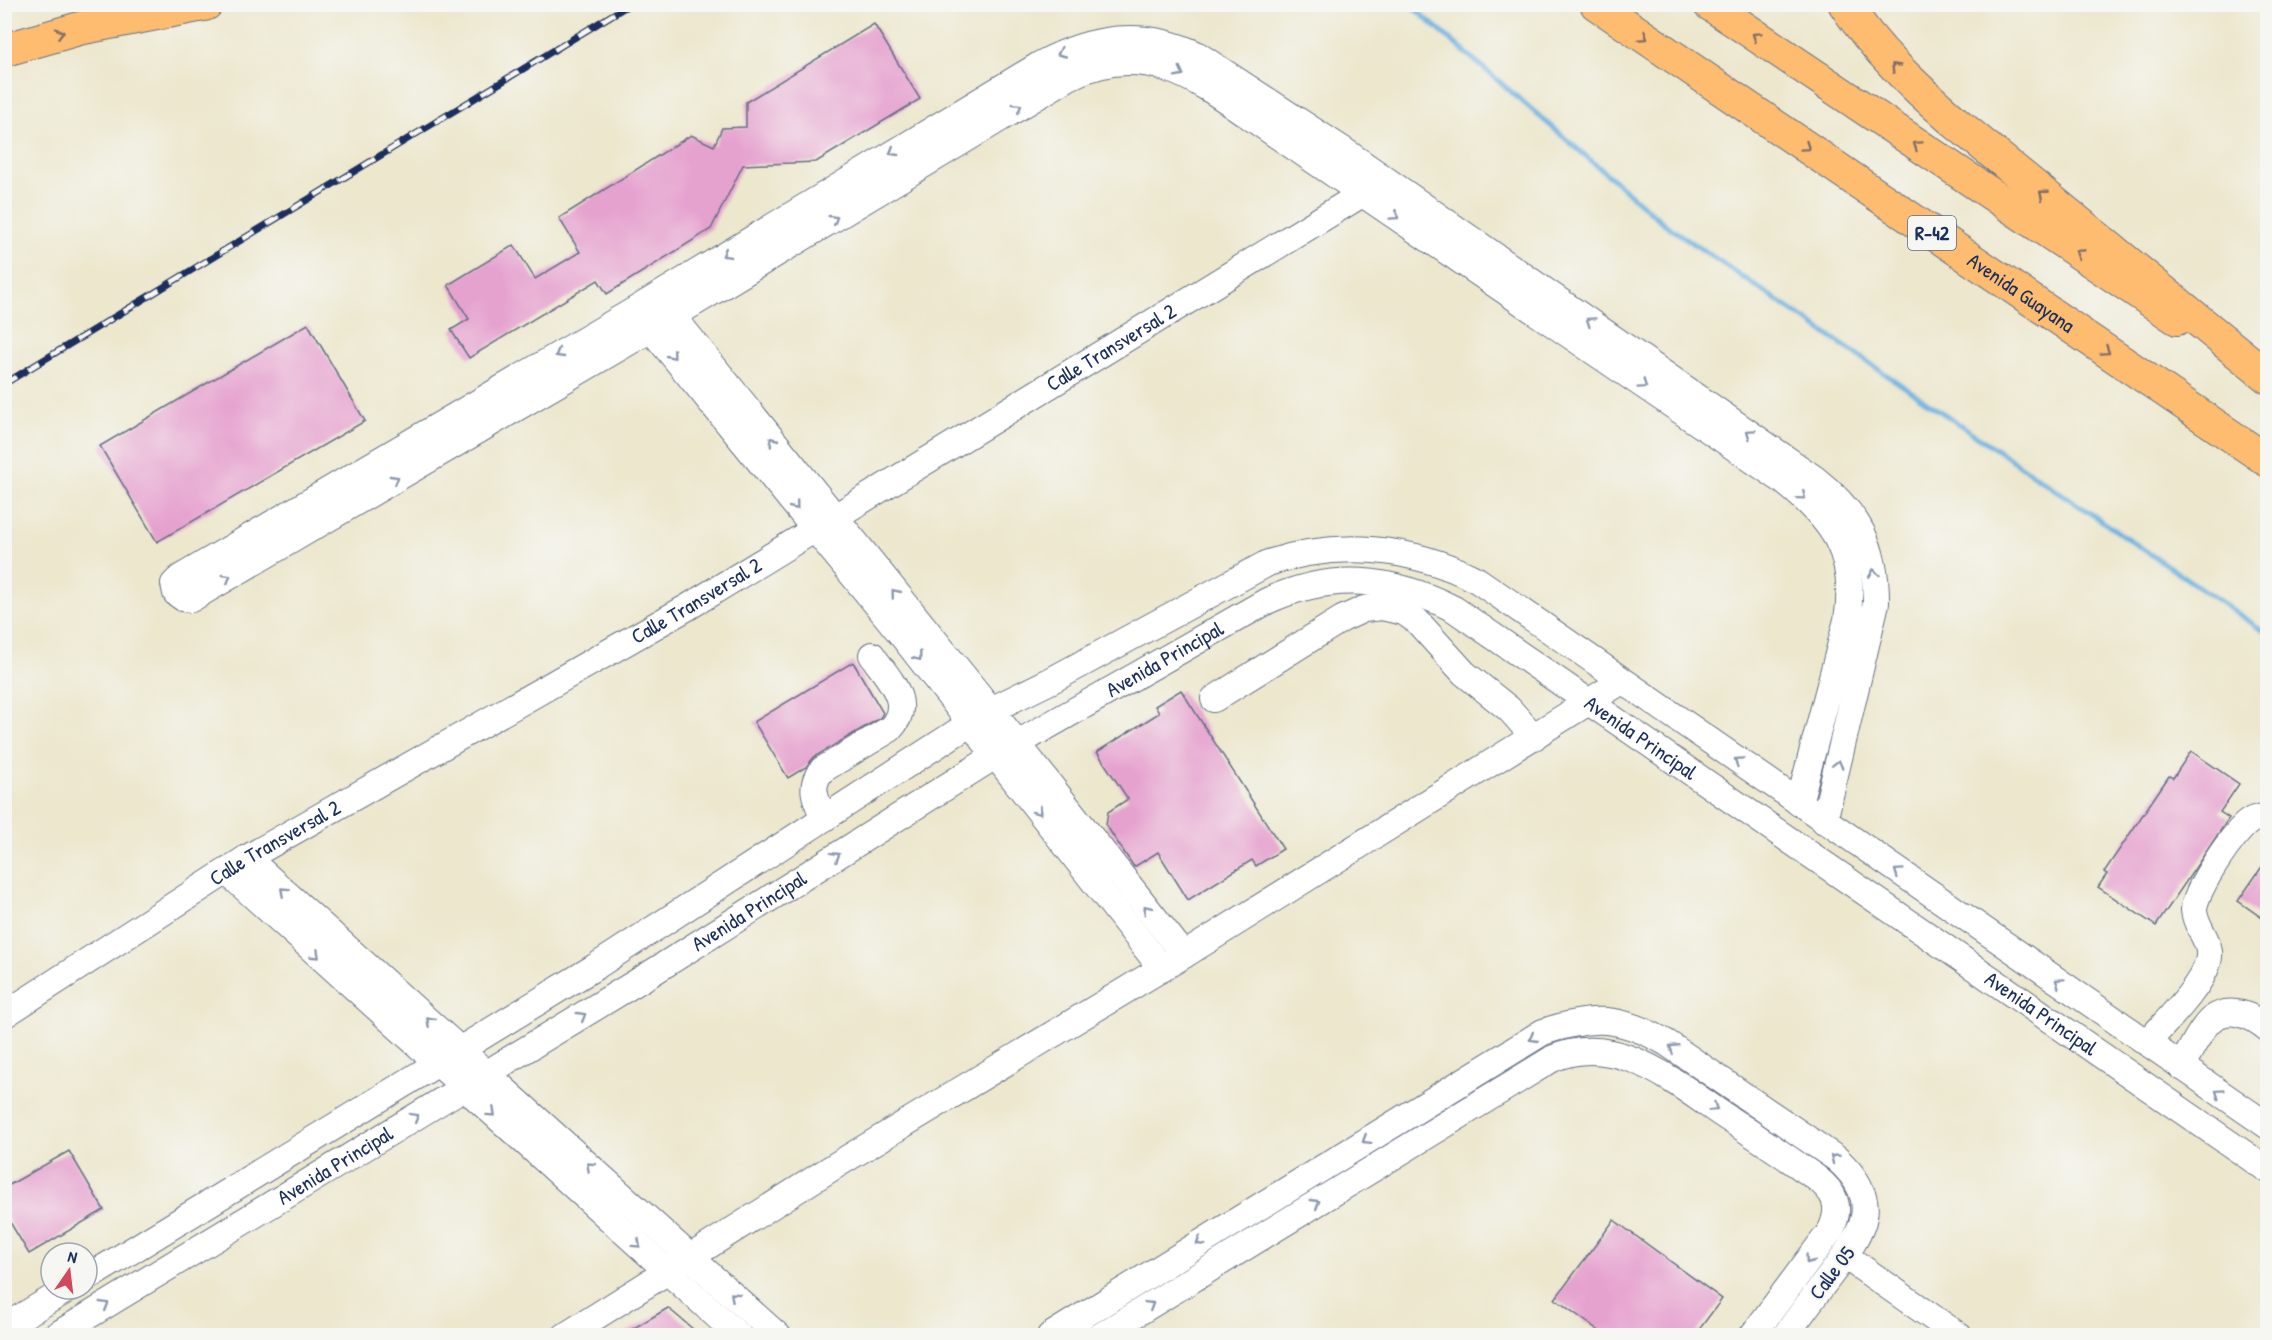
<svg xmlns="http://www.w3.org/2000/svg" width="2272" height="1340" viewBox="0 0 2272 1340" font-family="'Patrick Hand',sans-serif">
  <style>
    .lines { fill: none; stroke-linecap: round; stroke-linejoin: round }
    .stream { stroke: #69b0e0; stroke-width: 5 }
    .building { fill: #e6a2cf }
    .minor-casing { stroke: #646f85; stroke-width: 28 }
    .major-casing { stroke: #646f85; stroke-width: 34 }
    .highway-casing { stroke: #646f85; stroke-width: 35 }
    .minor { stroke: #fff; stroke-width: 26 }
    .major { stroke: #fdbc70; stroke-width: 32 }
    .highway { stroke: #fdbc70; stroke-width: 33 }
    .rail-casing { stroke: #1b2f5e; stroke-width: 7 }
    .rail { stroke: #f6f6f2; stroke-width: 4.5; stroke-dasharray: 14; stroke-linecap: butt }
    .oneway { stroke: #816e66 }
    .oneway2 { stroke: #8d97ae }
    .labels { text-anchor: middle; stroke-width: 4.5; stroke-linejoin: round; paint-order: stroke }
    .shield { fill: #f6f6f2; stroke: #5d6b8a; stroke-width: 1.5 }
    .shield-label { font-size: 20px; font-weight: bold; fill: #1b2f5e }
    .street-label { font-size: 21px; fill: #1b2f5e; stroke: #f6f6f2 }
  </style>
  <rect width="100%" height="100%" fill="#f6f6f2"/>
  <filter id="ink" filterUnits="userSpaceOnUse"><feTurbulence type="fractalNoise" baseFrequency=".0167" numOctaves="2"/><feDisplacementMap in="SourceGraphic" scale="12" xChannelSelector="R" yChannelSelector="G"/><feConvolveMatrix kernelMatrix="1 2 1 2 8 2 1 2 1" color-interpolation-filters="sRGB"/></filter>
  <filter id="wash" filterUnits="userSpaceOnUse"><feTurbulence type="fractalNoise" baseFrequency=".008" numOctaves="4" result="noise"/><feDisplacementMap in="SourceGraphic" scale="24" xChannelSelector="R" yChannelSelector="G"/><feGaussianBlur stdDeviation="1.35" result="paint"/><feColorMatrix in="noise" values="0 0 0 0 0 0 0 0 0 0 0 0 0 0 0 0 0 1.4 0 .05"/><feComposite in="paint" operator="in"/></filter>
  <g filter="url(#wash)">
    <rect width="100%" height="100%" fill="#ece7cd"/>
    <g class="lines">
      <polyline class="stream" points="1409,4 1666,225 2268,634"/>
    </g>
    <g id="blocks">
      <g class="building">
        <polygon points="874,24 920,99 816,162 743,165 711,229 607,294 598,280 469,358 451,330 469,319 448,285 514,245 535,279 580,252 559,218 691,135 714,146 722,128 746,127 746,102"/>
        <polygon points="308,324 365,421 157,542 100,446"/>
        <polygon points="853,662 883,713 880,718 814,757 806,767 788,778 754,722"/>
        <polygon points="1181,690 1283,849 1256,866 1252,860 1188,900 1158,852 1134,867 1106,825 1108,812 1128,799 1097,752 1159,713 1155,706"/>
        <polygon points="2191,751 2239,784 2220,812 2229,818 2156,926 2098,887 2107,874 2104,872 2169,776 2173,778"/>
        <polygon points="2268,858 2268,922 2238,901"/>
        <polygon points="69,1151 104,1210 29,1254 4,1212 4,1188"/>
        <polygon points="1614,1220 1722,1299 1695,1335 1605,1335 1555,1299"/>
        <polygon points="668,1308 700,1335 622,1335"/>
      </g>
    </g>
  </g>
  <g filter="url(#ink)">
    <use href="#blocks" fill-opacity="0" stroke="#646f85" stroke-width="1.5"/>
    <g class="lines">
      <defs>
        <g id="minor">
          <polyline points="663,304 991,710 1184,955"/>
          <polyline points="641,317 900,633 1162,969"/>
          <polyline points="1214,699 1342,619 1364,609 1382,607 1404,612 1417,621 1464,673 1509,709 1534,737"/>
          <path d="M1799 803 1847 620C1858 554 1832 519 1782 480L1275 134C1208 89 1153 35 1069 77L651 329 191 599 183 598 176 593 174 584 180 578 635 310 1041 64C1092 37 1142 29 1196 54L1346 152 1815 479C1858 513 1877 547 1876 603L1824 821"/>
          <path d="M824 818C816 800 808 787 822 770L890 729C915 703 888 679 872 655"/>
          <polyline points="247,858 778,1336"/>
          <polyline points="227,872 739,1336"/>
          <path id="s1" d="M4 1015 247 858 688 607 1375 186"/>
          <path d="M2147 1043C2166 1021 2200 989 2208 962 2214 943 2195 928 2194 910 2194 891 2234 831 2250 821 2255 818 2262 817 2268 817"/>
          <path d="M2181 1067C2188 1055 2202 1026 2212 1019 2230 1005 2253 1016 2268 1029"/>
          <polyline points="1845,1256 1959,1336"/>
          <path d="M87 1278 595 967 991 710 1052 680 1268 563C1338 540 1411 546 1477 580L2268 1126"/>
          <polyline points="4,1327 68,1289"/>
          <path id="s2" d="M55 1336 650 974 995 756 1267 601C1332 571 1391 577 1454 609L2268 1170"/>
          <polyline points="565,1336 838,1164 1184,955 1622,681"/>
          <path d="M1050 1336 1543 1032C1593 1015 1620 1016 1667 1043L1837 1159C1884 1202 1864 1230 1832 1273 1816 1294 1800 1315 1785 1336"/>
          <path d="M1100 1336 1552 1059C1615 1031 1673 1081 1723 1115 1754 1135 1785 1156 1815 1177 1835 1192 1842 1206 1831 1230L1752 1336"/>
        </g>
        <g id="major">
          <path id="s3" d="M1596 4 2268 461"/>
          <polyline points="1709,4 2177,319"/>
        </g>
        <g id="highway">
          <path d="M1845 4C1875 50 1914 86 1955 122L2268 377"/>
          <polyline points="4,50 81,28 206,4"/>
        </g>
      </defs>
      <use href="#minor" class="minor-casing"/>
      <use href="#major" class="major-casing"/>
      <use href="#highway" class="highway-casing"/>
      <use href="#minor" class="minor"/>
      <use href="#major" class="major"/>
      <use href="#highway" class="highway"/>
      <defs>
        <polyline id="rail" points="4,384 630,4"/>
      </defs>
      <use href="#rail" class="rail-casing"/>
      <use href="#rail" class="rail"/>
    </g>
    <defs><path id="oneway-chevron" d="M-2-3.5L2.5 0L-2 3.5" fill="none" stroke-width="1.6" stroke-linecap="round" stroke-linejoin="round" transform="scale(1.5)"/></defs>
    <g class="oneway">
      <use href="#oneway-chevron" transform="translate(60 33) rotate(-15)"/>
      <use href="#oneway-chevron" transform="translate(1756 36) rotate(-146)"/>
      <use href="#oneway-chevron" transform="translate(1644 37) rotate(34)"/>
      <use href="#oneway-chevron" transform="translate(1895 67) rotate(-134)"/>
      <use href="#oneway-chevron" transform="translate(1917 145) rotate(-146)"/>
      <use href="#oneway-chevron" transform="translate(1806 147) rotate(34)"/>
      <use href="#oneway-chevron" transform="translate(2043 194) rotate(-141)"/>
      <use href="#oneway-chevron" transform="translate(2079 253) rotate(-146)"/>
      <use href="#oneway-chevron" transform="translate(2106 351) rotate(34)"/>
    </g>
    <g class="oneway2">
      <use href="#oneway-chevron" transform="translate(1061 53) rotate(155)"/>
      <use href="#oneway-chevron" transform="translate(1180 73) rotate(27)"/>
      <use href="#oneway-chevron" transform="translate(1018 107) rotate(-31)"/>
      <use href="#oneway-chevron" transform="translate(893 152) rotate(149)"/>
      <use href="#oneway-chevron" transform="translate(1395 216) rotate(34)"/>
      <use href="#oneway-chevron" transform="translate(834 219) rotate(-31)"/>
      <use href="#oneway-chevron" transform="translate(726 254) rotate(149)"/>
      <use href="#oneway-chevron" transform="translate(1590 321) rotate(-145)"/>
      <use href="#oneway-chevron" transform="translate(559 354) rotate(149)"/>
      <use href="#oneway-chevron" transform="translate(672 355) rotate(51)"/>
      <use href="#oneway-chevron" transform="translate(1643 385) rotate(34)"/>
      <use href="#oneway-chevron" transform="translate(1750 433) rotate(-145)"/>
      <use href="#oneway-chevron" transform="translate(773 441) rotate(-129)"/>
      <use href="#oneway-chevron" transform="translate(395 479) rotate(-30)"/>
      <use href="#oneway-chevron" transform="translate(1802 496) rotate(40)"/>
      <use href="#oneway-chevron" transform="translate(795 506) rotate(51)"/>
      <use href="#oneway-chevron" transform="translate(1874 573) rotate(-98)"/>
      <use href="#oneway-chevron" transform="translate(227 578) rotate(-30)"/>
      <use href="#oneway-chevron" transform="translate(895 593) rotate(-129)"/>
      <use href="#oneway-chevron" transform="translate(918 657) rotate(52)"/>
      <use href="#oneway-chevron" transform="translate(1738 761) rotate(-145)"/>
      <use href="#oneway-chevron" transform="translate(1838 764) rotate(-76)"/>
      <use href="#oneway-chevron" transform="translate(1038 811) rotate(52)"/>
      <use href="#oneway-chevron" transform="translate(836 856) rotate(-32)"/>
      <use href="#oneway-chevron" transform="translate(1898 872) rotate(-145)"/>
      <use href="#oneway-chevron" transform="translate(284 891) rotate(-138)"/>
      <use href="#oneway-chevron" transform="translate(1147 909) rotate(-128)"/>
      <use href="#oneway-chevron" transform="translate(316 955) rotate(43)"/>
      <use href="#oneway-chevron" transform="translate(2059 982) rotate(-145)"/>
      <use href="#oneway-chevron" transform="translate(582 1016) rotate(-31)"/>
      <use href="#oneway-chevron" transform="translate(430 1021) rotate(-138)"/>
      <use href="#oneway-chevron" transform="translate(1533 1038) rotate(149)"/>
      <use href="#oneway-chevron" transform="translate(1673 1048) rotate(-147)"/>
      <use href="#oneway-chevron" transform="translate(2219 1093) rotate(-145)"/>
      <use href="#oneway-chevron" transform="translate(1714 1108) rotate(34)"/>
      <use href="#oneway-chevron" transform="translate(492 1113) rotate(42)"/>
      <use href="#oneway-chevron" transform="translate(415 1117) rotate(-31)"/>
      <use href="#oneway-chevron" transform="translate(1366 1140) rotate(148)"/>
      <use href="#oneway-chevron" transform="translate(1834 1158) rotate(-142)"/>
      <use href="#oneway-chevron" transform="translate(590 1166) rotate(-138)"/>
      <use href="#oneway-chevron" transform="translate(1316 1203) rotate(-31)"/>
      <use href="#oneway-chevron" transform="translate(1200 1242) rotate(148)"/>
      <use href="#oneway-chevron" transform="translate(637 1244) rotate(42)"/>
      <use href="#oneway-chevron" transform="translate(1809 1260) rotate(127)"/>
      <use href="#oneway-chevron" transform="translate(734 1296) rotate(-138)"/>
      <use href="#oneway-chevron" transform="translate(105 1305) rotate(-31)"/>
      <use href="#oneway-chevron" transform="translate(1150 1305) rotate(-32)"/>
    </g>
  </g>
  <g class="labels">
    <rect class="shield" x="1908" y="216" width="48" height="34" rx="4.5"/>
    <g class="shield-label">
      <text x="1932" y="240">R-42</text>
    </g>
    <g class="street-label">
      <text dy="7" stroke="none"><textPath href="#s3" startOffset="514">Avenida Guayana</textPath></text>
      <text dy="7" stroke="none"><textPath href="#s1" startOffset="1293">Calle Transversal 2</textPath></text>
      <text dy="7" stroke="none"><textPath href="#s1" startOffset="807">Calle Transversal 2</textPath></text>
      <text dy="7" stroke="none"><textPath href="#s2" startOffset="1300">Avenida Principal</textPath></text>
      <text dy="7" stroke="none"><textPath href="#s2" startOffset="1839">Avenida Principal</textPath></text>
      <text dy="7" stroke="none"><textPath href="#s1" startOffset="321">Calle Transversal 2</textPath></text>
      <text dy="7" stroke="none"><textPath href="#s2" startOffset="814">Avenida Principal</textPath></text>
      <text dy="7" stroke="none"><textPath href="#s2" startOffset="2325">Avenida Principal</textPath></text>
      <text dy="7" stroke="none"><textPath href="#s2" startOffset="328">Avenida Principal</textPath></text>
      <text transform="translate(1832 1273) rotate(-53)" y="7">Calle 05</text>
    </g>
  </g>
  <rect width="2272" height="1340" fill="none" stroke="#f6f6f2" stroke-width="24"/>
  <g transform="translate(69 1271) rotate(14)"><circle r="28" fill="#f6f6f2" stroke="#9ea6b7" stroke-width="1.5"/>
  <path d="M0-4.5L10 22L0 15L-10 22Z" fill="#d1495b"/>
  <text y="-9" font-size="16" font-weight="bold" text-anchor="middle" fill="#1b2f5e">N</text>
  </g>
</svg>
